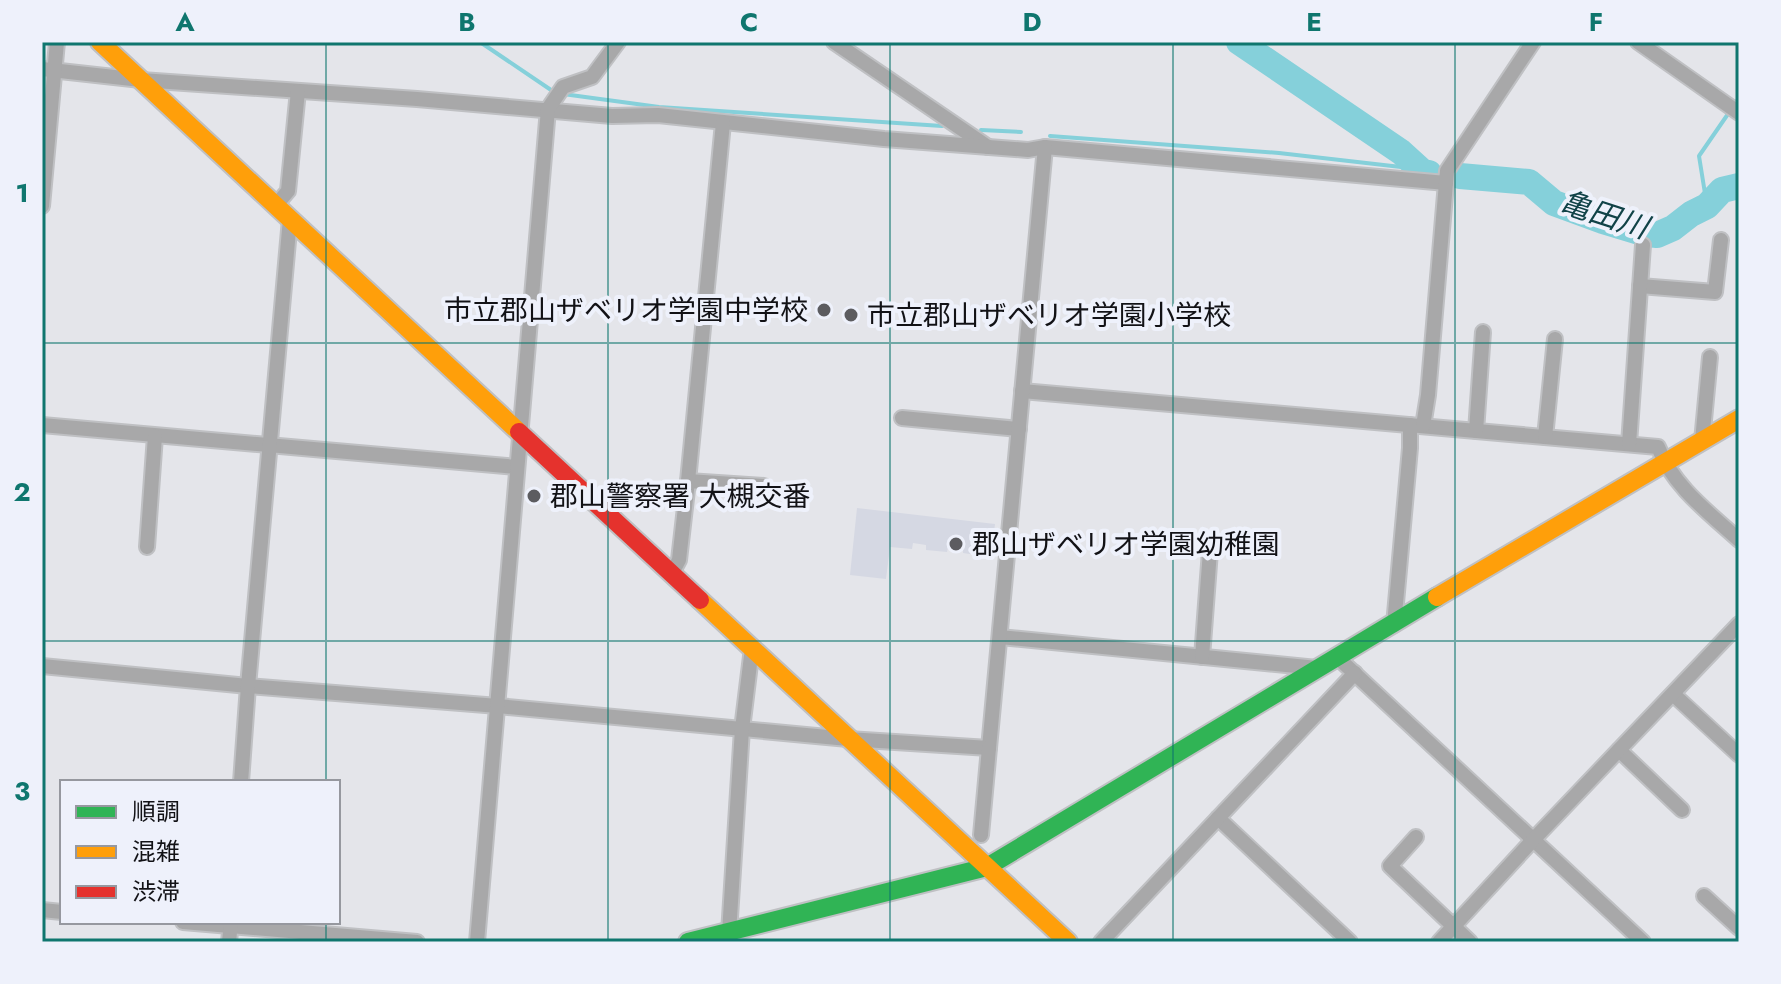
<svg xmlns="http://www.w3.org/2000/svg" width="1781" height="984" viewBox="0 0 1781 984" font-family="Jost,'Noto Sans JP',sans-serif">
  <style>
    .built { fill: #d5d8e3 }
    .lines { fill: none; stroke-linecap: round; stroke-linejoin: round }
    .stream { stroke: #85d0da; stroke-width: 4 }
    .river { stroke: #85d0da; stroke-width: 26 }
    .street-casing { stroke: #bfc0c3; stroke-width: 18 }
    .fast-casing { stroke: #bfc0c3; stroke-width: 22 }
    .slow-casing { stroke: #bfc0c3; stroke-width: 22 }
    .jam-casing { stroke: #bfc0c3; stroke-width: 22 }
    .street { stroke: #a8a8a9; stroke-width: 14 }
    .fast { stroke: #30b455; stroke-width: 18 }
    .slow { stroke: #ff9f0a; stroke-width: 18 }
    .jam { stroke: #e5322d; stroke-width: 18 }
    .grid { fill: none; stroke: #0f766e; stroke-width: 2; stroke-opacity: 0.55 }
    .poi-dot { fill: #5c5c60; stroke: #eef1fb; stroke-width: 3 }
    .labels { text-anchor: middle; stroke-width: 8; stroke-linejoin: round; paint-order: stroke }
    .poi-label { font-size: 28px; fill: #121216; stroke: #eef1fb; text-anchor: start }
    .water-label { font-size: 30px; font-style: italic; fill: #114348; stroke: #eef1fb }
    .neatline { fill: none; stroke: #0f766e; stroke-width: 3 }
    .grid-label { font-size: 26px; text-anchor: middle; font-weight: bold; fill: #0f766e }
  </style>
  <rect width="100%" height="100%" fill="#e4e5ea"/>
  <polygon class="built" points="857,508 995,524 992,548 984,548 983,556 963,553 963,548 948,547 947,552 926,550 926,545 913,543 912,549 890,547 886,579 850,575"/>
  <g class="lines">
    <g class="stream">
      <polyline points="480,42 554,92"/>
      <polyline points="563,94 659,107 942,126"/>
      <polyline points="981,130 1021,132"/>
      <polyline points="1050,136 1279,153 1401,167 1423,172"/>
      <polyline points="1707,206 1699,156 1739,98"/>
    </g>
    <g class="river">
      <polyline points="1239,42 1401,152 1423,172 1429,173"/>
      <polyline points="1460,176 1529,182 1554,203 1603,221 1646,234 1657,235 1673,228 1691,214 1707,206 1722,190 1739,186"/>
    </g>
    <defs>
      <g id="street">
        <polyline points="834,42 988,147"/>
        <polyline points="1638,42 1739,113"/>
        <polyline points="42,69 141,80 417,99 612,116 658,115 884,139 1028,150 1045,147 1446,183"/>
        <polyline points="276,205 288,191 298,91"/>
        <polyline points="42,206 57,42"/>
        <polyline points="1640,286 1715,292 1721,240"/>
        <path d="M1022 391 1658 447C1673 486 1708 512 1739 540"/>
        <polyline points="902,418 1019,429"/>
        <polyline points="42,425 517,467"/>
        <polyline points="1423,426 1428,395 1447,171 1533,42"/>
        <polyline points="1476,431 1483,332"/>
        <polyline points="1545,437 1555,339"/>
        <polyline points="1702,441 1710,357"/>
        <polyline points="1629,444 1643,245"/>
        <polyline points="688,481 764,486"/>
        <polyline points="147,547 155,436"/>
        <polyline points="672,573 679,560 688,481 723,123"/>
        <polyline points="1394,625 1410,448 1410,425"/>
        <polyline points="1000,637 1317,668"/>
        <polyline points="1202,657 1210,551"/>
        <polyline points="1337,657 1643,942"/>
        <polyline points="42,666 248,686 498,706 848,739 989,748 1045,147"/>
        <polyline points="1673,694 1739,755"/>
        <polyline points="1619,750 1682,810"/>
        <polyline points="241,782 248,686 290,219"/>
        <polyline points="1218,818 1350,942"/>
        <polyline points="981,835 989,748"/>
        <polyline points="1416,837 1390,866 1470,942"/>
        <polyline points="1704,896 1739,928"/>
        <polyline points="42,910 62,912"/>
        <polyline points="183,922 417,942"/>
        <polyline points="729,933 742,729 752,648"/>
        <polyline points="229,942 231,922"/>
        <polyline points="477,942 548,109 563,87 592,77 618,42"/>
        <polyline points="1101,942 1355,673"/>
        <polyline points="1439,942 1533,840 1739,624"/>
      </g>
      <polyline id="fast" points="688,942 987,867 1437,597"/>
      <g id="slow">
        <polyline points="100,42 519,432"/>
        <polyline points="1437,597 1739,419"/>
        <polyline points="700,600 1068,942"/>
      </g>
      <polyline id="jam" points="519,432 700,600"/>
    </defs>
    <use href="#street" class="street-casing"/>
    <use href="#fast" class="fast-casing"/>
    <use href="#slow" class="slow-casing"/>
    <use href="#jam" class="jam-casing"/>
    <use href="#street" class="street"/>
    <use href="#fast" class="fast"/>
    <use href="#slow" class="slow"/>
    <use href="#jam" class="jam"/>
  </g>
  <path class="grid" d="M326 42V782M608 42V942M890 42V942M1173 42V942M1455 42V942M42 343H1739M42 641H1739M326 922V942"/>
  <g class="poi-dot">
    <circle cx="824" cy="310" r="8"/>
    <circle cx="851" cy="315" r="8"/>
    <circle cx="534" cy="496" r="8"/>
    <circle cx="956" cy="544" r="8"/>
  </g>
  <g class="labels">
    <g class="poi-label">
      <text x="808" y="320" text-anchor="end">市立郡山ザベリオ学園中学校</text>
      <text x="867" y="325">市立郡山ザベリオ学園小学校</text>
      <text x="550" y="506">郡山警察署 大槻交番</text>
      <text x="972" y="554">郡山ザベリオ学園幼稚園</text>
    </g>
    <g class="water-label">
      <text transform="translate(1604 215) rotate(18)" y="10">亀田川</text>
    </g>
  </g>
  <rect width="1781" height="984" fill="none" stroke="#eef1fb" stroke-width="88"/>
  <rect x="60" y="780" width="280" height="144" fill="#eef1fb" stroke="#96989f" stroke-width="2"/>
  <rect x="76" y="806" width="40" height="12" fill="#30b455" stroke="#96989f" stroke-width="2"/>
  <text x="132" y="820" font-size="24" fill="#121216">順調</text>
  <rect x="76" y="846" width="40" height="12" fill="#ff9f0a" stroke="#96989f" stroke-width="2"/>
  <text x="132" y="860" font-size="24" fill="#121216">混雑</text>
  <rect x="76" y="886" width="40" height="12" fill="#e5322d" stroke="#96989f" stroke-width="2"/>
  <text x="132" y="900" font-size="24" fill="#121216">渋滞</text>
  <rect x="44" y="44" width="1693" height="896" class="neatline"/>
  <g class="grid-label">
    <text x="185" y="31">A</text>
    <text x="467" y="31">B</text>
    <text x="749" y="31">C</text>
    <text x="1032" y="31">D</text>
    <text x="1314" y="31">E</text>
    <text x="1596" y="31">F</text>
    <text x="22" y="202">1</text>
    <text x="22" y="501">2</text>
    <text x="22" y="800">3</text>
  </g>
</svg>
